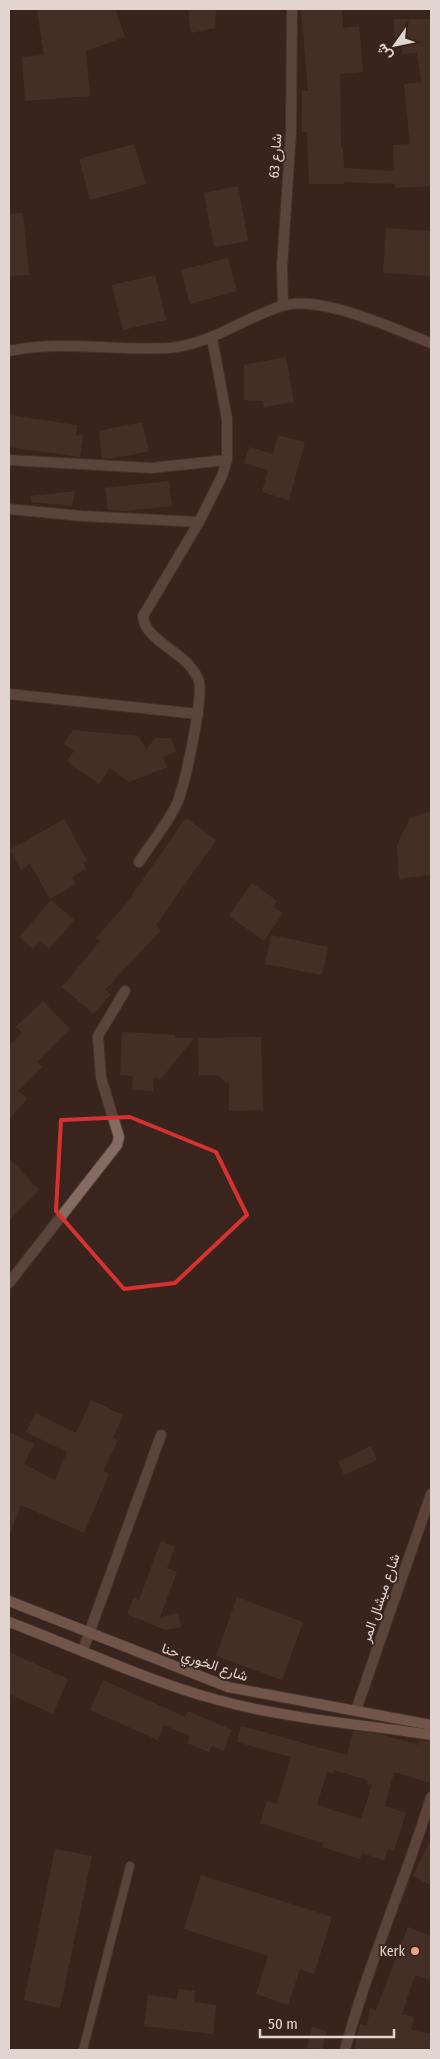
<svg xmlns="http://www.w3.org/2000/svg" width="440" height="2059" viewBox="0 0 440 2059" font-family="'Fira Sans Condensed',Vazirmatn,sans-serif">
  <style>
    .building { fill: #523d34; fill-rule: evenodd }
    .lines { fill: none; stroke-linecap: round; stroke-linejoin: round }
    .lane-casing { stroke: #544139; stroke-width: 10 }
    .street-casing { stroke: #544139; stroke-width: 12 }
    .secondary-casing { stroke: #544139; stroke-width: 12 }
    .lane { stroke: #856c63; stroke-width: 8 }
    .street { stroke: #856c63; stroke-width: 10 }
    .secondary { stroke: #b99182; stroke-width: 10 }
    .marked { fill: none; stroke: #d73130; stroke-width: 4; stroke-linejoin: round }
    .poi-dot { fill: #f2a080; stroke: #39251d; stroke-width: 2 }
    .labels { text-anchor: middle; stroke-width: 4; stroke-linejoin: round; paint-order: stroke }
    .street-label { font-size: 14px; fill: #e2d5cf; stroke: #39251d }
    .poi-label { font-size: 14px; fill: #e2d5cf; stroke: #39251d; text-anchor: end }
  </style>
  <rect width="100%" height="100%" fill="#39251d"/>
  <g class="building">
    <polygon points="37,9 115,9 125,37 86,51 90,96 25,101 22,57 44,55"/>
    <polygon points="188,9 216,9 215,28 191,33"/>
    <polygon points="301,9 342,9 343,28 359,26 363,72 340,74 341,147 343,147 344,168 394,171 393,145 410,144 404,84 421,82 417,53 402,54 402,38 394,38 394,19 431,19 431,186 395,188 395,184 344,182 344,184 309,184 307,132 302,132 302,91 308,91"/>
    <polygon points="134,144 146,184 90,200 79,159"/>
    <polygon points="238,186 248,241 214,247 204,193"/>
    <polygon points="23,213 29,275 9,276 9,214"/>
    <polygon points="386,228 431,231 431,276 383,273"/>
    <polygon points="228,258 237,291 190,304 181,270"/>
    <polygon points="155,275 166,320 123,330 112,285"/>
    <polygon points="286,357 294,402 264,407 263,401 244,400 244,365"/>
    <polygon points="9,415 77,425 76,436 83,434 80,457 9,447"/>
    <polygon points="142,422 149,451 110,459 102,458 99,431"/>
    <polygon points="278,435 305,442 289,500 262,492 268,470 244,463 249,447 273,454"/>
    <polygon points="169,481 172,506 126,511 108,510 105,488"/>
    <polygon points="75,491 72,506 31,502 31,496"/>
    <polygon points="73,730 138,736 146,749 156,738 171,738 176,752 163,757 167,767 129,782 110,768 99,784 67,761 74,751 63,744"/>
    <polygon points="431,811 431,875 399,879 397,845 410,818"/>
    <polygon points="186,818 216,840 156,925 161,930 105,990 111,994 94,1014 62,987 100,941 96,938 133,896 132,895"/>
    <polygon points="64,819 87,861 83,863 86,869 72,877 76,884 50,899 30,864 21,870 10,850"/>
    <polygon points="252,883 277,901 273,907 283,913 264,941 229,916"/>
    <polygon points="51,900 74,920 49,949 40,941 33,949 19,937"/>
    <polygon points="271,935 328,947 322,975 265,964"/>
    <polygon points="43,1001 70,1029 37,1062 42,1067 18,1091 27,1099 9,1119 9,1046 22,1033 16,1027"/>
    <polygon points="122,1032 175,1035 175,1038 194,1038 161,1079 153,1078 153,1091 132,1090 133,1076 120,1075"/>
    <polygon points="261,1037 263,1110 229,1111 229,1084 218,1075 199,1075 198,1038"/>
    <polygon points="9,1158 39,1190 9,1220"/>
    <polygon points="91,1400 123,1415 113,1438 118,1440 103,1471 109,1474 84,1533 21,1505 9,1535 9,1432 34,1444 24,1464 55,1480 67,1452 26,1432 36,1413 76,1433"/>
    <polygon points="371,1446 377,1460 344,1475 338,1462"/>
    <polygon points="161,1541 175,1547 167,1568 177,1572 160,1617 178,1613 181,1627 165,1630 127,1614 134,1598 139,1600"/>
    <polygon points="237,1597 303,1622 282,1680 216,1656"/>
    <polygon points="9,1652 68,1679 53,1714 9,1694"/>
    <polygon points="103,1680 185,1717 188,1711 232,1730 223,1751 212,1746 209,1752 187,1743 190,1736 164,1725 158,1740 90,1710"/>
    <path d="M241 1726 347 1755 353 1731 384 1735 418 1745 419 1740 431 1742V1783L394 1772 385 1806 406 1813 394 1851 388 1849 384 1860 362 1853 360 1859 322 1847 323 1843 260 1823 267 1801 277 1804 291 1757 237 1742ZM334 1770 368 1780 367 1784 372 1785 361 1819 317 1805 327 1772 333 1774Z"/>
    <polygon points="431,1839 431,1885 413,1876"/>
    <polygon points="55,1849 92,1856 60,2008 24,2000"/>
    <polygon points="201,1875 332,1917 314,1974 300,1969 288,2005 256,1994 268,1956 184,1929"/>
    <polygon points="408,1927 431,1936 431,1980 415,1975 402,2014 414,2017 411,2030 431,2034 431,2050 354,2050 360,2024 367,2026 370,2008 376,2010"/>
    <polygon points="178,1989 195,1991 194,2002 216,2005 213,2034 144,2026 148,1995 177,1999"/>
    <polygon points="312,2027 327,2031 322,2050 307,2048"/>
  </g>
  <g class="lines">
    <defs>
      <polyline id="lane" points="83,2050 130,1866"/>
      <g id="street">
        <polyline points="283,305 282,267 291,132 292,9"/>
        <path d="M9 351C61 340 115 351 168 348 210 345 243 318 282 306 320 294 394 329 431 343"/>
        <polyline points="9,460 151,468 227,460"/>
        <polyline points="9,509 82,516 199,522"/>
        <polyline points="9,694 198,714"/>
        <path d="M139 862C150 845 171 819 178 801 186 780 203 700 199 681 197 675 193 670 189 665 176 650 144 637 143 616L199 522 222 476 227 460V419L212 338"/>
        <polyline points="9,1283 117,1145 119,1137 101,1078 98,1036 125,991"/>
        <polyline points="83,1650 161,1435"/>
        <polyline points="356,1710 431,1494"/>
        <path d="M345 2050C368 1964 405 1882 431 1797"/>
      </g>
      <g id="secondary">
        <polyline points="9,1601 228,1687 431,1725"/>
        <path d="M9 1622C78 1648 147 1681 218 1700 288 1719 360 1724 431 1735"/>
      </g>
    </defs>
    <use href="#lane" class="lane-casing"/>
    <use href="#street" class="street-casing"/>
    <use href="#secondary" class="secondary-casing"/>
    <use href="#lane" class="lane"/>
    <use href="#street" class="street"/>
    <use href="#secondary" class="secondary"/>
  </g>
  <path d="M0 0H440V2059H0ZM130 1117 216 1152 247 1215 175 1283 124 1289 56 1211 61 1120Z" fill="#39251d" fill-opacity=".55" fill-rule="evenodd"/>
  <path class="marked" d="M130 1117 216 1152 247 1215 175 1283 124 1289 56 1211 61 1120Z"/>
  <circle class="poi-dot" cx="415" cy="1951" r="5"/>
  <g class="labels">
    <g class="street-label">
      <text transform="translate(275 156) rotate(-86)" y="5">شارع 63</text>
      <text transform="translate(380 1598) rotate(-71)" y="5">شارع ميشال المر</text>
      <text transform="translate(205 1662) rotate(19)" y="5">شارع الخوري حنا</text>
    </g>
    <g class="poi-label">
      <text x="405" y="1956">Kerk</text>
    </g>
  </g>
  <rect width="440" height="2059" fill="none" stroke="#e2d5cf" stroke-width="20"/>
  <g transform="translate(395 45) rotate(237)" stroke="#39251d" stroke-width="4" paint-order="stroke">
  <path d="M0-4L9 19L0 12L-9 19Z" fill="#e2d5cf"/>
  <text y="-8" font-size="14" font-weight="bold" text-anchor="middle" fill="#e2d5cf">ش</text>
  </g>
  <path d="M260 2029v8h134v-8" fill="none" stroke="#e2d5cf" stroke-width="2.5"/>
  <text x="268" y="2029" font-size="15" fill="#e2d5cf" stroke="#39251d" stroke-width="4" paint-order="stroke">50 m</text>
</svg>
